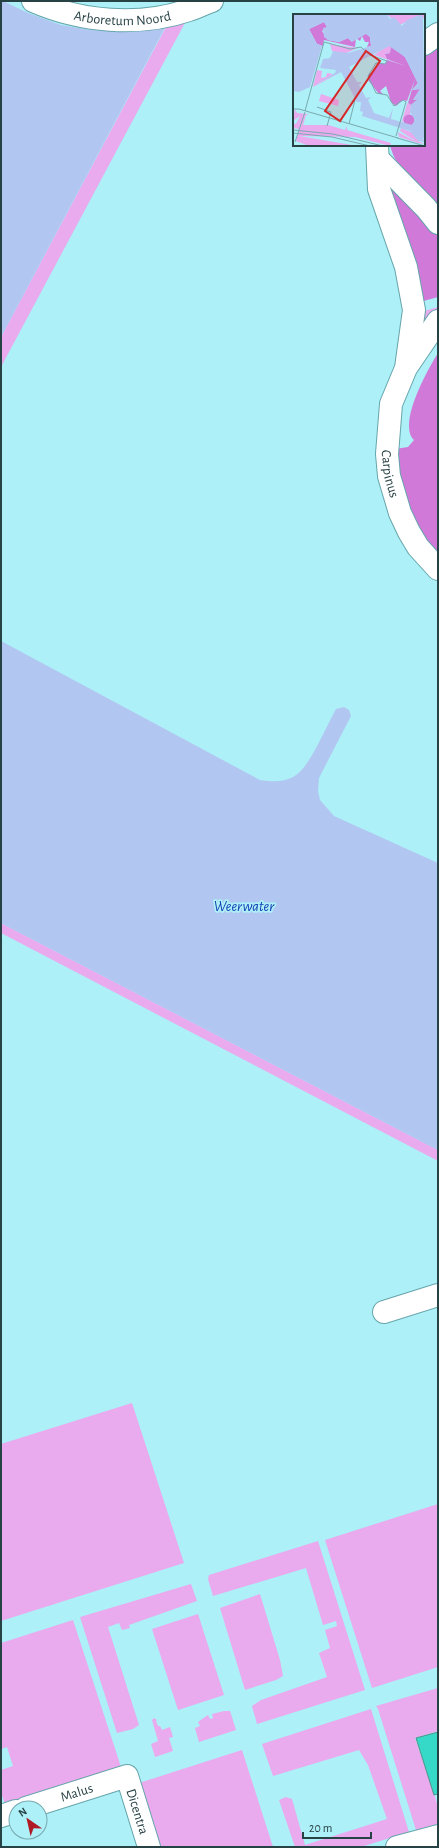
<svg xmlns="http://www.w3.org/2000/svg" width="439" height="1848" viewBox="0 0 439 1848" font-family="'Alegreya Sans',sans-serif">
  <style>
    .green { fill: #e9aaee }
    .forest { fill: #d079d8 }
    .water { fill: #b1c7f2 }
    .pier { fill: #aef0f7 }
    .building { fill: #36d8c7; stroke: #539189 }
    .lines { fill: none; stroke-linecap: round; stroke-linejoin: round }
    .street-casing { stroke: #65a5ab; stroke-width: 24 }
    .secondary-casing { stroke: #65a5ab; stroke-width: 24 }
    .street { stroke: #fff; stroke-width: 22 }
    .secondary { stroke: #fff; stroke-width: 22 }
    .labels { text-anchor: middle; stroke-width: 3.5; stroke-linejoin: round; paint-order: stroke }
    .street-label { font-size: 14px; fill: #274245; stroke: #aef0f7 }
    .water-label { font-size: 15px; font-style: italic; fill: #133db4; stroke: #aef0f7 }
    .inset-road { fill: none; stroke: #78aab0; stroke-width: 1 }
    .view { fill: #d62828; fill-opacity: 0.15; stroke: #d62828; stroke-width: 2 }
    .inset-edge { fill: none; stroke: #274245; stroke-width: 2 }
  </style>
  <rect width="100%" height="100%" fill="#aef0f7"/>
  <g class="green">
    <polygon points="187,19 1,367 1,337 167,25"/>
    <polygon points="438,307 424,328 421,312"/>
    <polygon points="1,923 438,1150 438,1161 1,933"/>
    <polygon points="132,1403 184,1563 1,1621 1,1444"/>
    <polygon points="438,1504 438,1667 372,1688 325,1540"/>
    <polygon points="318,1541 365,1690 257,1724 252,1706 261,1700 327,1677 319,1653 330,1648 325,1630 337,1626 336,1621 323,1625 306,1568 213,1596 208,1579 209,1575"/>
    <polygon points="191,1584 197,1601 129,1625 130,1628 122,1630 119,1623 108,1627 139,1725 133,1729 117,1733 80,1617"/>
    <polygon points="260,1594 280,1660 283,1676 276,1680 245,1690 220,1608"/>
    <polygon points="198,1614 224,1695 178,1710 152,1629"/>
    <polygon points="73,1620 121,1767 5,1804 1,1793 1,1770 13,1766 7,1747 1,1749 1,1643"/>
    <polygon points="438,1688 438,1731 415,1738 438,1806 438,1824 416,1830 378,1709 376,1706"/>
    <polygon points="371,1709 409,1832 361,1847 295,1847 279,1800 286,1797 292,1799 305,1845 387,1819 368,1765 359,1750 273,1776 262,1744"/>
    <polygon points="224,1711 230,1711 236,1730 199,1742 195,1728 200,1726 198,1722 208,1715 210,1719 213,1718 212,1714"/>
    <polygon points="154,1718 157,1720 156,1721 158,1726 160,1726 162,1730 170,1727 173,1737 169,1738 173,1751 155,1757 151,1744 158,1741 152,1720"/>
    <polygon points="242,1750 273,1847 160,1847 139,1783"/>
  </g>
  <g class="forest">
    <path d="M438 45V210C421 191 396 171 390 145H424V57Z"/>
    <polygon points="386,176 438,236 438,297 420,302"/>
    <path d="M438 353V556L425 540 402 493 395 449 408 447 414 440C397 424 428 369 438 353Z"/>
  </g>
  <g class="water">
    <polygon points="1,1 179,1 1,337"/>
    <path d="M1 641 260 780C293 785 301 775 316 748 323 735 329 722 336 709L344 707 349 710 351 716 319 778 318 791 320 800 334 816 438 863V1150L1 923Z"/>
  </g>
  <polygon class="pier" points="3,1 181,1 168,27 129,32 90,30 61,25 28,13"/>
  <polygon class="building" points="438,1732 438,1794 434,1795 416,1738"/>
  <g class="lines">
    <defs>
      <g id="street">
        <path id="s1" d="M33 1C81 22 139 27 189 10 197 7 204 4 212 1"/>
        <polyline points="424,44 438,34"/>
        <path id="s2" d="M377 145 379 189 406 267 414 310 406 368 391 404 387 454 389 476 400 513 409 532 418 547 438 569"/>
        <polyline points="378,159 426,208 438,223"/>
        <polyline points="408,365 438,321"/>
        <polyline points="384,1312 438,1295"/>
        <path id="s3" d="M26 1808 127 1776 149 1847"/>
        <polyline points="1,1816 16,1811"/>
      </g>
      <polyline id="secondary" points="397,1847 438,1836"/>
    </defs>
    <use href="#street" class="street-casing"/>
    <use href="#secondary" class="secondary-casing"/>
    <use href="#street" class="street"/>
    <use href="#secondary" class="secondary"/>
  </g>
  <g class="labels">
    <g class="street-label">
      <text dy="5" stroke="none"><textPath href="#s1" startOffset="92">Arboretum Noord</textPath></text>
      <text dy="5" stroke="none"><textPath href="#s2" startOffset="338">Carpinus</textPath></text>
      <text dy="5" stroke="none"><textPath href="#s3" startOffset="53">Malus</textPath></text>
      <text dy="5" stroke="none"><textPath href="#s3" startOffset="143">Dicentra</textPath></text>
    </g>
    <g class="water-label">
      <text x="244" y="911">Weerwater</text>
    </g>
  </g>
  <g transform="translate(293 14)">
    <rect width="132" height="132" fill="#aef0f7"/>
    <path d="M93 0H132V6L129 2H124L107 11ZM37 30 65 34 51 40 39 37ZM95 32H98L97 39H93L94 45 112 50 113 52 81 41 87 37 80 41ZM24 56 29 57 28 64 33 63 34 59 40 60 22 71 42 60 48 58 20 73ZM121 66 114 89 118 91 117 100 109 109 110 104 106 117ZM28 80 46 86 45 92 26 87ZM2 95 4 99 16 100 13 101 10 111H35L52 116 54 112 50 110 54 112V116L98 129 97 132 62 123 6 122 65 132H16L3 127 6 115 0 114V109L3 110 7 102 0 107ZM108 114 120 119 125 127 132 130 125 129 106 123 105 118 124 128 107 117Z" fill="#e9aaee"/>
    <path d="M31 8 34 13 29 17 35 26 46 28 55 24 59 28V25L72 19 77 23 78 32 74 33 76 28H72L69 22 67 27 63 24 62 33 31 26 30 32 24 30 16 15ZM98 32 112 43 125 69 119 76 127 75 120 86 125 85 118 91 115 89 122 65 114 87 110 86 103 92 98 88 93 72 87 77 90 80H86L75 66 76 60 81 57 85 48 92 50 94 46 113 52 94 45 92 40 97 39ZM110.5 106a5.5 5.5 0 1 1 11 0a5.5 5.5 0 1 1-11 0Z" fill="#d079d8"/>
    <path d="M0 0H93L97 5 101 3 109 12 114 6 127 1 130 3 132 124H130L132 128 125 127 117 117 69 102 70 98 67 97 68 88H64L48 58 21 71 42 59 43 56 27 54 30 45 37 44 40 37 55 39 78 32 77 23 73 20 59 28 55 24 46 28 35 26 31 23 30 14 34 13 31 8 16 15 23 29 29 32 17 73 6 78 0 77ZM96 32 112 43 125 70 119 76 127 75 120 86 125 85 118 91 117 98 122 106 119 111 98 105 100 94 96 104 81 99 75 86 78 83 73 84 66 71 69 68H64L56 53Z" fill="#b1c7f2" fill-rule="evenodd"/>
    <path class="inset-road" d="M24 93 38 98 34 112M0 95H6L105 124M12 97 31 28 57 35 68 33 77 41 94 47 92 50 83 49 75 62 83 79 94 81 101 92 110 86 113 88 103 122M56 110 62 86M0 116 40 120 90 132M0 119 39 123 77 132M104 124 132 132M2 128 12 98"/>
    <path class="view" d="M73 37 87 47 47 107 32 97Z"/>
    <rect width="132" height="132" class="inset-edge"/>
  </g>
  <rect width="439" height="1848" fill="none" stroke="#274245" stroke-width="4"/>
  <g transform="translate(28 1820) rotate(326)"><circle r="19" fill="#aef0f7" stroke="#78aab0"/>
  <path d="M0-3L7 15L0 10L-7 15Z" fill="#ae1b26"/>
  <text y="-6" font-size="11" font-weight="bold" text-anchor="middle" fill="#274245">N</text>
  </g>
  <path d="M303 1832v6h68v-6" fill="none" stroke="#274245" stroke-width="2"/>
  <text x="309" y="1832" font-size="12" fill="#274245" stroke="#aef0f7" stroke-width="3" paint-order="stroke">20 m</text>
</svg>
